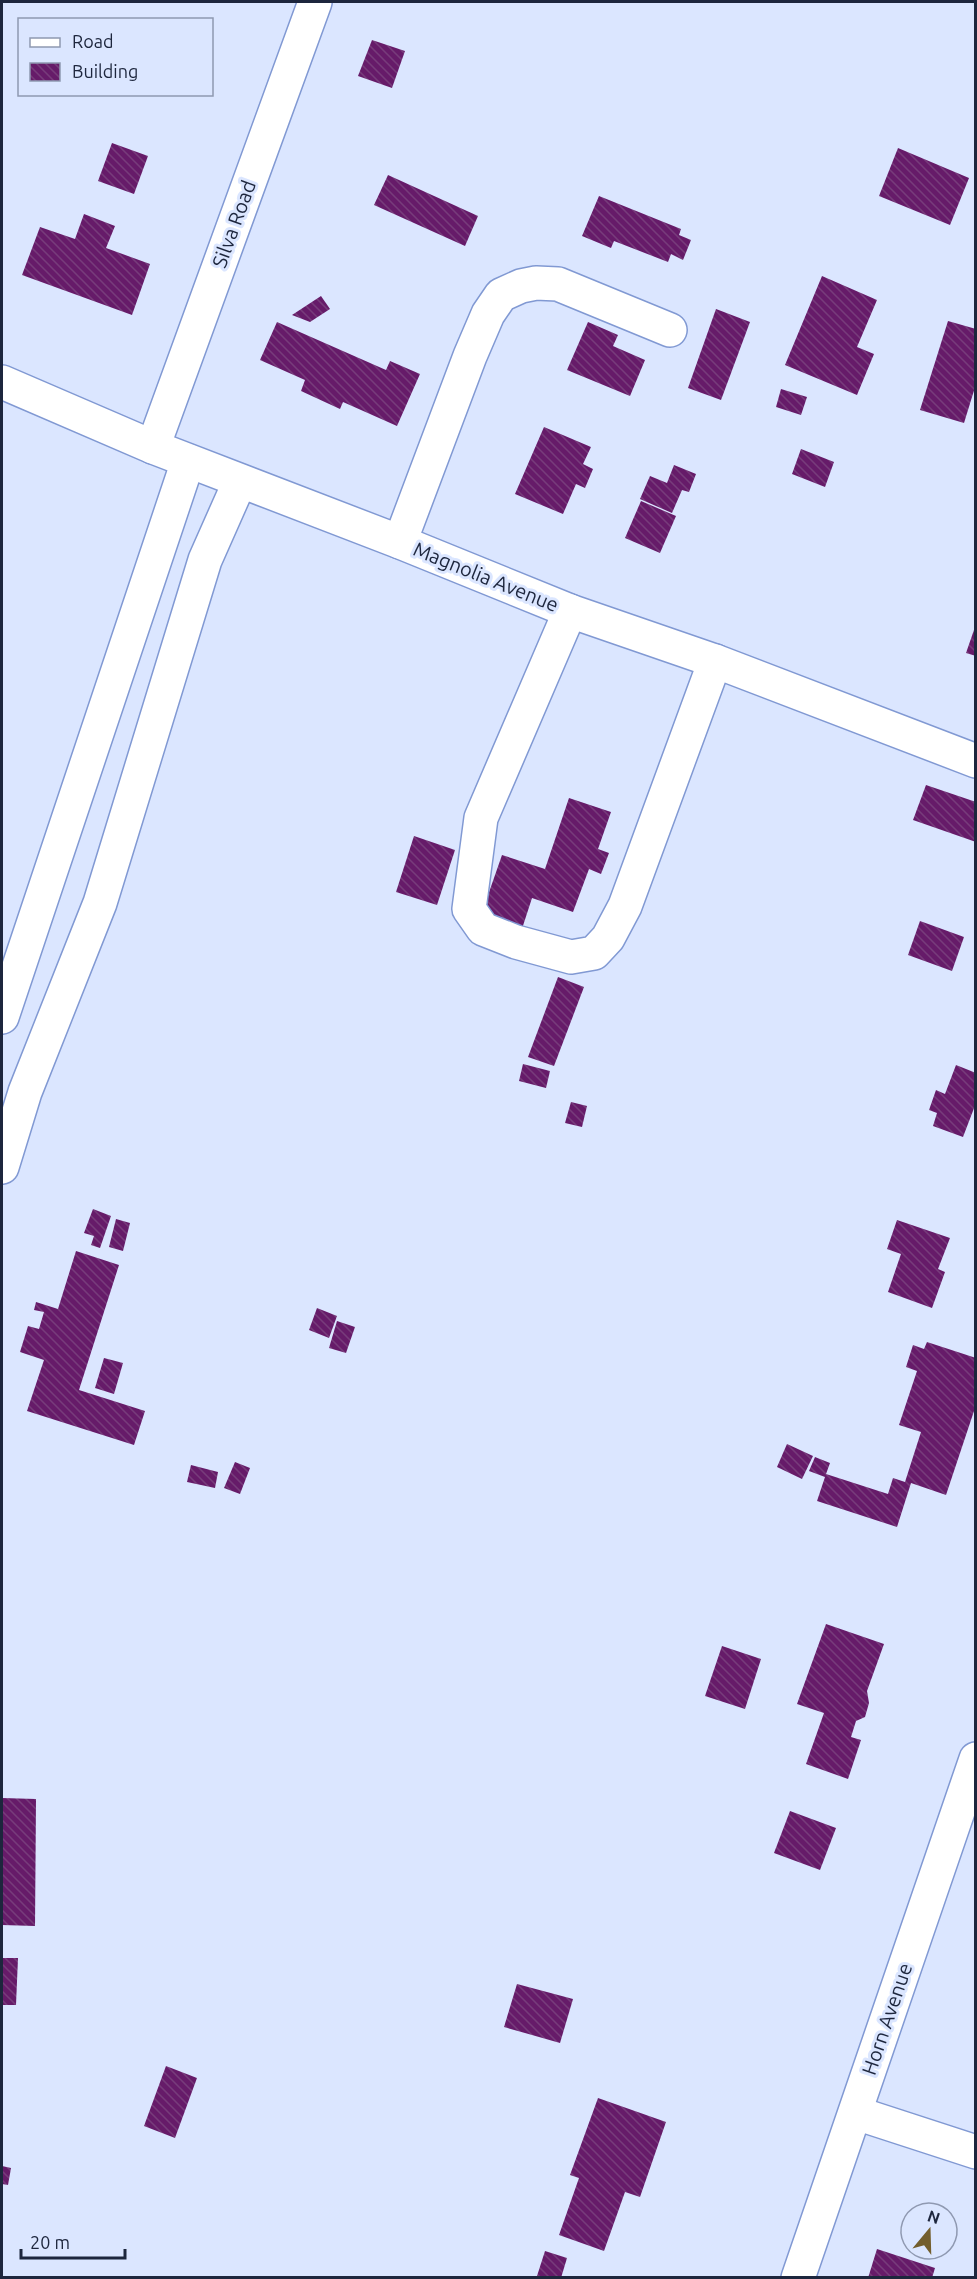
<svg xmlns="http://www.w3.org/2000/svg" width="977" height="2279" viewBox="0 0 977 2279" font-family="Ubuntu,sans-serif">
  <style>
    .building { fill: url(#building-back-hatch) }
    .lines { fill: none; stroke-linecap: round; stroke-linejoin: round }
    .minor-casing { stroke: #8199d3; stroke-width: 36 }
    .minor { stroke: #fff; stroke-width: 33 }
    .labels { text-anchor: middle; stroke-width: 6; stroke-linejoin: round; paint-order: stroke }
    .street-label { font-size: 20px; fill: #1d263d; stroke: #dbe6ff }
  </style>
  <defs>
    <pattern id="building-back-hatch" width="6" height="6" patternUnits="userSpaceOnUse" patternTransform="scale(1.5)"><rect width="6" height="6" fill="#661b69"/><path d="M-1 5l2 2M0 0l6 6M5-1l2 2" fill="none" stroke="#773c7b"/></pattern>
  </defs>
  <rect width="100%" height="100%" fill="#dbe6ff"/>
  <g class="building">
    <polygon points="372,40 405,51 392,88 358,76"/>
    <polygon points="112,143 148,156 134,194 98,181"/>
    <polygon points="898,148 969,178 950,225 879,196"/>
    <polygon points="388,175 478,216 465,246 374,205"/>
    <polygon points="599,196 681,229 679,235 691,240 683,260 671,254 668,262 614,241 611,248 582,236"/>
    <polygon points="84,214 115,226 106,248 150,264 132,315 22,275 40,227 75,239"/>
    <polygon points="822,276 877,300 857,347 874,354 857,395 785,365"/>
    <polygon points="321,296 330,309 310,322 292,315"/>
    <polygon points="716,309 750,322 721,400 688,388"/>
    <polygon points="948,321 976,329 976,384 964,423 920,410"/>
    <polygon points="277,322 386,370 390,361 420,374 397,426 343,402 340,409 301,391 305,380 260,360"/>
    <polygon points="588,322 618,335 613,346 645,360 630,396 567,370"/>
    <polygon points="781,389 807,397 801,415 776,407"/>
    <polygon points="544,427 591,447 583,464 593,469 585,488 576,484 563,514 515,494"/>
    <polygon points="801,449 834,462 825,487 792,474"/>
    <polygon points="674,465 696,474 689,492 682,490 672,513 640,499 650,476 667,483"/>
    <polygon points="641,501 676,516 660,553 625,538"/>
    <polygon points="975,627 976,627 976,656 966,653"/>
    <polygon points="926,785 976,802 976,842 913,820"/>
    <polygon points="569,798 611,812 598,849 609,853 601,874 589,869 573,912 532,898 520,935 479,921 502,855 545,869"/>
    <polygon points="414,836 455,850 437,905 396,892"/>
    <polygon points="920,921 964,937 952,971 908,955"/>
    <polygon points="558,977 584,987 554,1066 528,1057"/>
    <polygon points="523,1064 550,1071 546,1088 519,1081"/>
    <polygon points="956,1065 976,1073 976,1103 963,1137 933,1126 937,1113 929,1110 936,1090 945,1094"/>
    <polygon points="571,1102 587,1106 582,1127 565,1123"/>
    <polygon points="93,1209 111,1216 100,1248 91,1245 94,1236 84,1233"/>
    <polygon points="116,1219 130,1223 123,1251 109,1247"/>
    <polygon points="897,1220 950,1238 938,1269 945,1272 932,1308 888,1292 901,1254 887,1249"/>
    <polygon points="76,1251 119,1265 79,1390 145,1411 134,1445 27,1411 44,1360 20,1352 28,1326 39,1329 44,1312 34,1310 36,1302 58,1309"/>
    <polygon points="317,1308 337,1316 329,1338 309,1330"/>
    <polygon points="337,1321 355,1327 346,1353 329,1348"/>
    <polygon points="927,1342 976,1358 976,1405 946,1495 911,1483 897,1527 817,1501 825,1477 809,1471 815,1457 830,1463 826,1474 888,1494 893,1478 905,1482 921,1432 899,1425 917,1371 906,1367 913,1345 924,1349"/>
    <polygon points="104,1358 123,1363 114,1394 95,1388"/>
    <polygon points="787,1444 813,1456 802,1479 777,1467"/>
    <polygon points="235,1462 250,1468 240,1494 224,1488"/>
    <polygon points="191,1465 218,1472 215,1488 187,1482"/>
    <polygon points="826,1624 884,1644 867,1691 869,1703 865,1717 856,1721 851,1737 861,1740 848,1779 806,1764 824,1713 797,1704"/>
    <polygon points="722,1646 761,1659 745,1709 705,1696"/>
    <polygon points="2,1798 36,1799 35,1926 2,1925"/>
    <polygon points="790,1811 836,1828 820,1870 774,1853"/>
    <polygon points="2,1958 18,1958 16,2005 2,2005"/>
    <polygon points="517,1984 573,1999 560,2043 504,2027"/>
    <polygon points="166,2066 197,2078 175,2138 144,2126"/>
    <polygon points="598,2098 666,2122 640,2197 625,2192 604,2251 559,2235 579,2178 570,2175"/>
    <polygon points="2,2166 11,2168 8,2185 2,2184"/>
    <polygon points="877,2249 935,2268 932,2278 868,2278"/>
    <polygon points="545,2251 567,2258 561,2278 537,2276"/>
  </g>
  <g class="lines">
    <defs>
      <g id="minor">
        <polyline points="2,382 153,447 400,542 570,611 715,661 976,761"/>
        <polyline points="153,447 315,2"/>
        <polyline points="400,542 470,356 488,314 501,295 521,286 536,283 558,284 670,330"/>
        <polyline points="570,611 481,818 469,909 483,929 516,942 571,957 594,953 608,938 625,906 715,661"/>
        <polyline points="2,1017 188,461"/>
        <polyline points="2,1167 25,1092 100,903 205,560 240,481"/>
        <polyline points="856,2113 976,2152"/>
        <polyline points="798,2278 976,1759"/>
      </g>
    </defs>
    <use href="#minor" class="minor-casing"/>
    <use href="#minor" class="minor"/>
  </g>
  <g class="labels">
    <g class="street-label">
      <text transform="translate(234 224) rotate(-70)" y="7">Silva Road</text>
      <text transform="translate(486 577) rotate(22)" y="7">Magnolia Avenue</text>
      <text transform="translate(887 2019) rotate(-71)" y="7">Horn Avenue</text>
    </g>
  </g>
  <rect width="977" height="2279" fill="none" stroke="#1d263d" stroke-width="6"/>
  <rect x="18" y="18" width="195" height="78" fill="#dbe6ff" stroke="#8f99b1" stroke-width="1.5"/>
  <rect x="30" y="38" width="30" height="9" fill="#ffffff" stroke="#8f99b1" stroke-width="1.5"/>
  <text x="72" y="48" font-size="18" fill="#1d263d">Road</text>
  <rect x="30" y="63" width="30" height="18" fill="url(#building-back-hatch)" stroke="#8f99b1" stroke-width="1.5"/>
  <text x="72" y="78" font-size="18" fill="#1d263d">Building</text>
  <g transform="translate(929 2231) rotate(19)"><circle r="28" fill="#dbe6ff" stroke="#8f99b1" stroke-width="1.5"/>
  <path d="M0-4.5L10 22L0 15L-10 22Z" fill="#735e2d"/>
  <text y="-9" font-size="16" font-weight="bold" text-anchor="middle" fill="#1d263d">N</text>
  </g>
  <path d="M21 2249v9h104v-9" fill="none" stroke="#1d263d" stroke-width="3"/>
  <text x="30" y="2249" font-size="18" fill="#1d263d" stroke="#dbe6ff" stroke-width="4.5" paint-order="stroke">20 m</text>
</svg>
